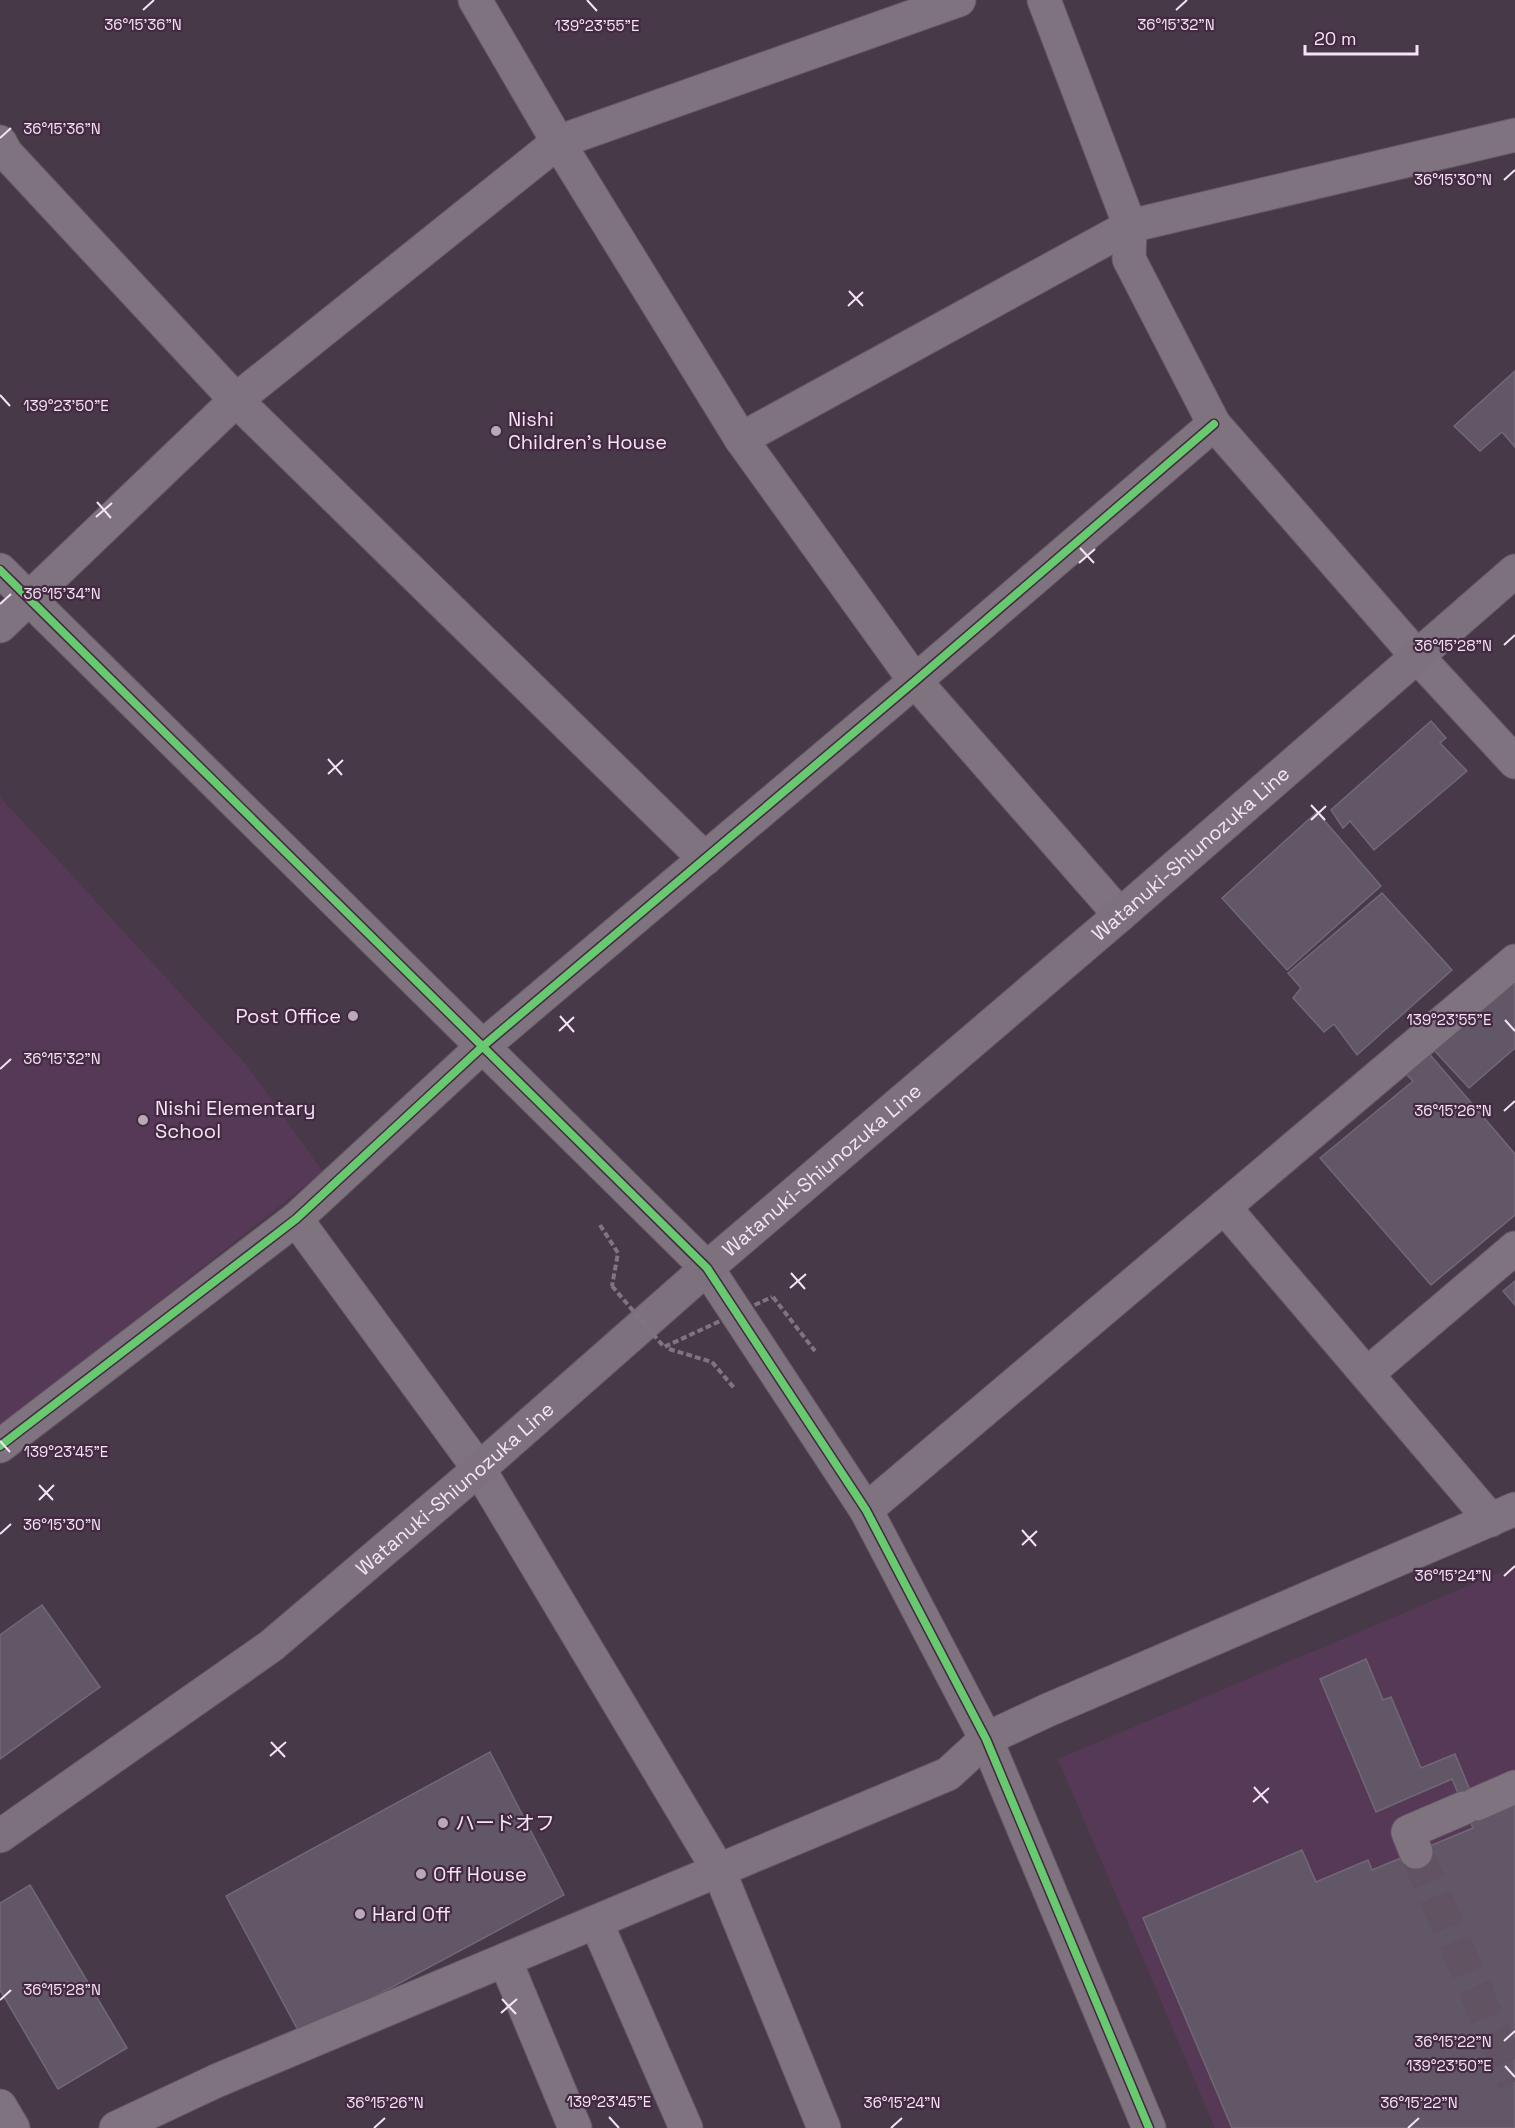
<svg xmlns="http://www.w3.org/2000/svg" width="1515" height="2128" viewBox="0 0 1515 2128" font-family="'Space Grotesk','Noto Sans JP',sans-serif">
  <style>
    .built { fill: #563956 }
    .building { fill: #625767; stroke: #716875; stroke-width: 1.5 }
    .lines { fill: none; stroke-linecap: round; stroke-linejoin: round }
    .minor-tunnel { stroke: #615361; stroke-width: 33; stroke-dasharray: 33 16; stroke-linecap: butt }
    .minor-casing { stroke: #655865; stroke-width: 35 }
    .major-casing { stroke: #655865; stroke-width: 35 }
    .path { stroke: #7f757f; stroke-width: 4; stroke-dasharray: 6 3; stroke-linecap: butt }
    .minor { stroke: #7e737e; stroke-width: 33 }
    .major { stroke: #7e717e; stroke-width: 33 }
    .path-bridge { stroke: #7f757f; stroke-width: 4; stroke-dasharray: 6 3; stroke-linecap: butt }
    .cycleway-casing { stroke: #432942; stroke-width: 11 }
    .cycleway { stroke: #67ca6e; stroke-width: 8 }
    .ticks { fill: none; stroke: #f5e4f5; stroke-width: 2 }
    .poi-dot { fill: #b8a8b8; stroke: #432942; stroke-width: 2 }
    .labels { text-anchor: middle; stroke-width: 4.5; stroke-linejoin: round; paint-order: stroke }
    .poi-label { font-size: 20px; fill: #f5e4f5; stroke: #432942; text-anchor: start }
    .street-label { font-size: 20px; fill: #f5e4f5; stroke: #432942 }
    .ticks-label { font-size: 15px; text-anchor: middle; fill: #f5e4f5; stroke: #432942; stroke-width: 4.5; stroke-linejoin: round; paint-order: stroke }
  </style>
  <rect width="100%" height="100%" fill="#473947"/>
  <g class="built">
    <polygon points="0,797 248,1067 323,1172 0,1427"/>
    <polygon points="1515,1566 1515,2128 1215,2128 1058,1759"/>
  </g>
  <g class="building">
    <polygon points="1515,371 1515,447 1502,432 1480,451 1454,426"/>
    <polygon points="1431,721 1446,738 1440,743 1467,771 1374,850 1350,821 1343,828 1331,810"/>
    <polygon points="1317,812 1381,886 1287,970 1222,898"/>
    <polygon points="1382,893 1452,970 1357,1055 1334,1024 1324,1032 1293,998 1301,988 1288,973"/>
    <polygon points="1515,975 1515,1048 1469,1088 1432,1048"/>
    <polygon points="1426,1050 1515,1154 1515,1215 1431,1285 1320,1158 1413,1081 1404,1072"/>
    <polygon points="1515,1281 1515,1305 1503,1291"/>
    <polygon points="42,1605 100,1687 0,1759 0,1635"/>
    <polygon points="1366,1659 1383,1700 1391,1697 1421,1768 1455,1754 1482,1819 1515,1805 1515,2128 1232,2128 1143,1918 1302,1850 1316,1882 1368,1860 1372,1870 1473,1828 1452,1779 1376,1812 1320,1679"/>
    <polygon points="490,1752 564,1895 301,2036 226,1896"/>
    <polygon points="30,1885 127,2048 58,2089 0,1990 0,1903"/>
  </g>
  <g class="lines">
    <polyline class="minor-tunnel" points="1416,1852 1515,2082"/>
    <defs>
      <g id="minor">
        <polyline points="475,0 558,142 741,439 915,681 1120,915"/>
        <polyline points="1044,0 1130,226 1129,259 1214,424 1416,655 1515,762"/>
        <polyline points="0,142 6,153 236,400 705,859"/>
        <polyline points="741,439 1130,226 1515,135"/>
        <polyline points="0,570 707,1268 866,1510 986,1739 1149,2128"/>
        <polyline points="0,626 236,400 558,142 959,0"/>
        <polyline points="1224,1207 1491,1520"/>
        <polyline points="296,1219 479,1469 719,1871 824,2128"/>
        <polyline points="1367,1374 1515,1248"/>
        <polyline points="0,1446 296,1219 482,1047 915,681 1214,424"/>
        <polyline points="866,1510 1515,961"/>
        <polyline points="1476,1804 1515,1787"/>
        <polyline points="1416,1852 1408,1832 1464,1808"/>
        <polyline points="596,1922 686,2128"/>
        <polyline points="505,1960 575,2128"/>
        <polyline points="0,2106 13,2128"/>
        <polyline points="116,2128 216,2081 948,1774 986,1739 1048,1710 1515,1509"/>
      </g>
      <g id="major">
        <path id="s1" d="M0 1836 271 1646 479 1469 707 1268 1120 915 1515 571"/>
      </g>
    </defs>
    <use href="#minor" class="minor-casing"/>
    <use href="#major" class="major-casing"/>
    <g class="path">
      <polyline points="600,1225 618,1253 612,1286"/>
      <polyline points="773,1297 815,1351"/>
      <polyline points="669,1349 712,1362 735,1389"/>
    </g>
    <use href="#minor" class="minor"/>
    <use href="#major" class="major"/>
    <polyline class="path-bridge" points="612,1286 664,1347 772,1297"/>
    <defs>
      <g id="cycleway">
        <polyline points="0,570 707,1268 866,1510 986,1739 1149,2128"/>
        <polyline points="0,1446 296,1219 482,1047 915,681 1214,424"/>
      </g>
    </defs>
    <use href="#cycleway" class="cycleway-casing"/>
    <use href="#cycleway" class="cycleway"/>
  </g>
  <path class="ticks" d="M587 0 597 11M143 10 154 0M1176 10 1187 0M0 138 11 128M1504 180 1515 170M849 291 863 306M848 306 863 292M0 395 10 406M97 502 111 518M96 517 112 503M1080 548 1094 563M1079 563 1095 549M0 604 11 594M1504 645 1515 635M328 759 342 775M328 774 343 760M1311 805 1325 820M1311 820 1326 806M560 1016 574 1032M1505 1020 1515 1031M559 1031 574 1017M0 1069 11 1059M1504 1111 1515 1101M791 1273 805 1289M790 1288 806 1274M0 1441 10 1452M39 1485 53 1500M39 1500 54 1485M1022 1530 1036 1546M0 1534 11 1524M1022 1545 1037 1531M1504 1576 1515 1566M271 1742 285 1757M270 1756 286 1742M1254 1787 1268 1803M1253 1802 1269 1788M502 1999 516 2014M0 2000 11 1990M501 2013 517 1999M1504 2041 1515 2031M1505 2066 1515 2077M609 2117 619 2128M374 2128 385 2118M891 2128 902 2118M1408 2128 1419 2118"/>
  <g class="poi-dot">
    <circle cx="496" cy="431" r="6"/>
    <circle cx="353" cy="1016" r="6"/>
    <circle cx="143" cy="1120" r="6"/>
    <circle cx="443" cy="1823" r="6"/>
    <circle cx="421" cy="1874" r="6"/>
    <circle cx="360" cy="1914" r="6"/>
  </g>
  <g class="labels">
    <g class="poi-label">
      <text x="508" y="426">Nishi<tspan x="508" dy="23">Children's House</tspan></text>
      <text x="341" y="1023" text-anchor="end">Post Office</text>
      <text x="155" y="1115">Nishi Elementary<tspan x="155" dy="23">School</tspan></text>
      <text x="455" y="1830">ハードオフ</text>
      <text x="433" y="1881">Off House</text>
      <text x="372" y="1921">Hard Off</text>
    </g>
    <g class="street-label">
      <text dy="7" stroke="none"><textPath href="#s1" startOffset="1545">Watanuki-Shiunozuka Line</textPath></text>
      <text dy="7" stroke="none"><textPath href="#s1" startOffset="1059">Watanuki-Shiunozuka Line</textPath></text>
      <text dy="7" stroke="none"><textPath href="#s1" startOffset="573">Watanuki-Shiunozuka Line</textPath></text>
    </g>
  </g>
  <g class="ticks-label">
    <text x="1176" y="30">36°15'32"N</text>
    <text x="143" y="30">36°15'36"N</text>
    <text x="597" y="31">139°23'55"E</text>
    <text x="62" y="134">36°15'36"N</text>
    <text x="1453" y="185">36°15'30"N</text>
    <text x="66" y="411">139°23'50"E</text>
    <text x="62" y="599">36°15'34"N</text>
    <text x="1453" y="651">36°15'28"N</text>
    <text x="1449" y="1025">139°23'55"E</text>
    <text x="62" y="1064">36°15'32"N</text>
    <text x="1453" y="1116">36°15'26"N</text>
    <text x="66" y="1457">139°23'45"E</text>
    <text x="62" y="1530">36°15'30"N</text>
    <text x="1453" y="1581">36°15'24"N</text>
    <text x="62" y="1995">36°15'28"N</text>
    <text x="1453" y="2047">36°15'22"N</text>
    <text x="1449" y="2071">139°23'50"E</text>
    <text x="609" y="2107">139°23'45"E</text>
    <text x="385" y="2108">36°15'26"N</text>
    <text x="902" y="2108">36°15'24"N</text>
    <text x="1419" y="2108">36°15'22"N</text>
  </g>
  <path d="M1305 45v9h112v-9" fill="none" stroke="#f5e4f5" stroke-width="3"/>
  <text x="1314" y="45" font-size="18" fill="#f5e4f5" stroke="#432942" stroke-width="4.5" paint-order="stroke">20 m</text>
</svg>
